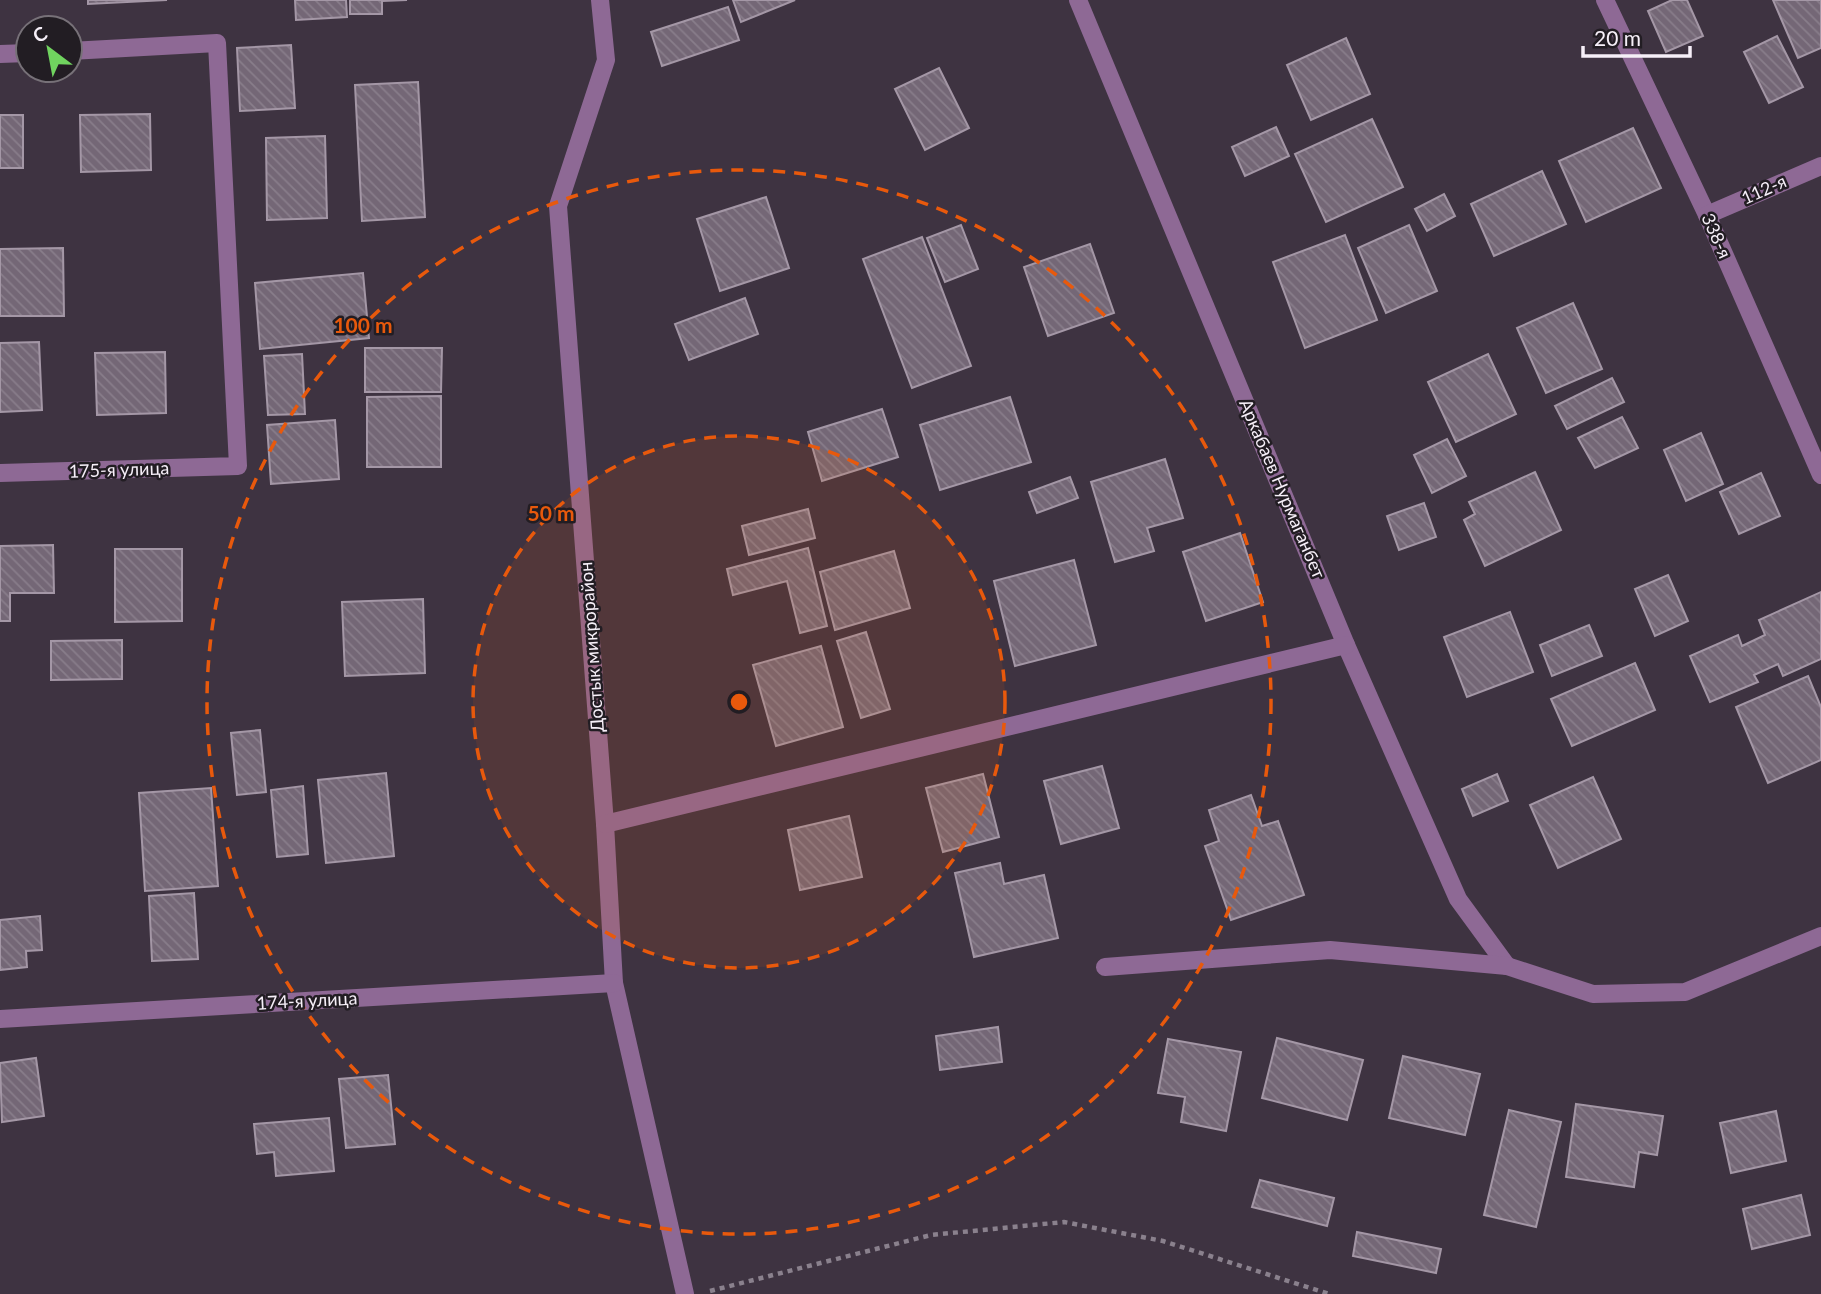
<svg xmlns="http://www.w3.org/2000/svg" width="1821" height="1294" viewBox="0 0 1821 1294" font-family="Lato,sans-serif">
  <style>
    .building { fill: url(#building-back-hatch); stroke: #a497a6; stroke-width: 2 }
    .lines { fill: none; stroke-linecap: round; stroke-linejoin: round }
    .path { stroke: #8a818d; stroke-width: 4.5; stroke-dasharray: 5 5; stroke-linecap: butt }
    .street { stroke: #8e6995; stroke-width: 18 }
    .ring { fill: none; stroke: #e8590c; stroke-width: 3.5; stroke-dasharray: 12 9 }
    .labels { text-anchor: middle; stroke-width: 5; stroke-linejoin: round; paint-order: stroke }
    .street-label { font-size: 18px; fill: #f6eff8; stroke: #221d23 }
    .centre { fill: #e8590c; stroke: #221d23; stroke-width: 3.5 }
    .ring-label { font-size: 21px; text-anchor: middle; font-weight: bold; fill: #e8590c; stroke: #221d23; stroke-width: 5; stroke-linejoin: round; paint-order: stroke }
  </style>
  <defs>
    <pattern id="building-back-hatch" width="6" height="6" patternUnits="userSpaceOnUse" patternTransform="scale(1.75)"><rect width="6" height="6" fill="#746776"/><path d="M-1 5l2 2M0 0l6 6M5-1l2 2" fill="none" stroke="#887d8a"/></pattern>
  </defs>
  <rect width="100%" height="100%" fill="#3e3341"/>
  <g class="building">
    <polygon points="88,0 167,0 88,4"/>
    <polygon points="295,0 346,0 347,17 296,20"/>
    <polygon points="350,0 407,0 382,1 382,14 350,14"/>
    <polygon points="733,0 795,0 741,22"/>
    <polygon points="1672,0 1687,0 1703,36 1666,52 1648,11"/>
    <polygon points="1773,0 1821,0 1821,48 1798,58"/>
    <polygon points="728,7 739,40 662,66 651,32"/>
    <polygon points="1777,36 1803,87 1769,103 1744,52"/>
    <polygon points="1346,38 1370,94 1311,120 1287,65"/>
    <polygon points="291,45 295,108 240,111 237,48"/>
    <polygon points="939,68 969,128 925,150 895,89"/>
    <polygon points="418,82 425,217 362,221 355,85"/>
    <polygon points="150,114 151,170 81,172 80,115"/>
    <rect x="0" y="115" width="23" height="53"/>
    <polygon points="1372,119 1403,187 1326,222 1295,154"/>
    <polygon points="1276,127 1289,156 1245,176 1232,147"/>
    <polygon points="1633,128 1661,188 1586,222 1559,161"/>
    <polygon points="325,136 327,218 267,220 266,138"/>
    <polygon points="1542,171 1566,224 1494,256 1471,204"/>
    <polygon points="1444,194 1455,216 1427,231 1415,209"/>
    <polygon points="766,197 789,268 720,291 697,219"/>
    <polygon points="961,225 978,269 945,282 927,238"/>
    <polygon points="1409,225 1437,291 1386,313 1358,248"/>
    <polygon points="1345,235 1377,320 1305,348 1273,262"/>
    <polygon points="922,237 971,366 912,388 863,259"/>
    <polygon points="1090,244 1114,313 1048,336 1024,267"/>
    <polygon points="63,248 64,316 0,316 0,249"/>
    <polygon points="363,273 369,338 260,349 255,283"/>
    <polygon points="745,298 758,334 689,360 675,324"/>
    <polygon points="1573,303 1602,369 1546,393 1517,328"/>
    <polygon points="39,342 42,410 0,412 0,343"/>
    <polygon points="365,348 442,348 441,392 365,392"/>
    <polygon points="165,352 166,413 97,415 95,353"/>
    <polygon points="302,354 305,414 268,415 264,356"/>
    <polygon points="1488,354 1516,414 1456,442 1428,382"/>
    <polygon points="1612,378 1624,402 1567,429 1555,406"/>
    <polygon points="441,396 441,467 367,467 367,397"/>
    <polygon points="1010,397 1031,462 940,490 920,425"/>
    <polygon points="882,409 898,457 822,481 808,432"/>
    <polygon points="1622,417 1638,448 1595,468 1578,438"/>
    <polygon points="335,420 339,479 271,484 267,425"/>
    <polygon points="1701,433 1723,484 1686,501 1664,450"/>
    <polygon points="1447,439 1466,476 1432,493 1414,455"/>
    <polygon points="1165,459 1183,518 1147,528 1154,551 1115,562 1091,482"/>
    <polygon points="1535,472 1561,530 1485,566 1464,520 1475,514 1469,502"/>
    <polygon points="1761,473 1780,516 1739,534 1720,492"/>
    <polygon points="1070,477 1078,498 1037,513 1029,492"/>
    <polygon points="1424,503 1436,537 1399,550 1387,516"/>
    <polygon points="808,509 815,538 749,555 742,526"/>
    <polygon points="1240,533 1263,602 1206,621 1183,552"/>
    <polygon points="53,545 54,593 10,593 10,621 0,621 0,546"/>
    <polygon points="808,548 827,626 800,633 787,581 733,595 727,569"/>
    <polygon points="115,549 182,549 182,621 115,622"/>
    <polygon points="894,551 910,608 835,630 820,572"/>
    <polygon points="1074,560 1096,645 1015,666 994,581"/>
    <polygon points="1668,575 1688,621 1655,636 1635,589"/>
    <polygon points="1821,592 1821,659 1783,676 1778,664 1754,675 1758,682 1710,702 1690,656 1738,635 1742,646 1765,635 1759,620"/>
    <polygon points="423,599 425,673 345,676 342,602"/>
    <polygon points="1510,612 1533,672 1467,697 1444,637"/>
    <polygon points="1589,625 1602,656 1552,676 1540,645"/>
    <polygon points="866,632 890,709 861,718 837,641"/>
    <polygon points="122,640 122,679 51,680 51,641"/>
    <polygon points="821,646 843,727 776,746 753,665"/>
    <polygon points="1635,663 1655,710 1572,746 1551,699"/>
    <polygon points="1808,676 1821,707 1821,760 1768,783 1736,707"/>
    <polygon points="260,730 266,792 237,795 231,733"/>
    <polygon points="1102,766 1119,828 1061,844 1044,781"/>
    <polygon points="386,773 394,856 326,863 318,780"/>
    <polygon points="983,774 999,837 943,852 926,788"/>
    <polygon points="1497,774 1508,801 1473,816 1462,789"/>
    <polygon points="1593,777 1621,839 1558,868 1530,805"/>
    <polygon points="303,786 308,854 277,857 271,790"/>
    <polygon points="211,788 218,886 145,891 139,793"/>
    <polygon points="1251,795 1262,826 1278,821 1304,895 1231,920 1205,846 1219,841 1209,810"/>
    <polygon points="849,816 862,877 800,890 788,830"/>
    <polygon points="1000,863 1004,884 1044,875 1058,938 974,957 955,873"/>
    <polygon points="194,893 198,959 152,961 149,896"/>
    <polygon points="40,916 42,950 26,951 27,967 0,970 0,920"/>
    <polygon points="998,1027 1002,1062 940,1070 936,1036"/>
    <polygon points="1277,1038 1363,1060 1347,1120 1262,1098"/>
    <polygon points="1168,1039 1241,1052 1226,1131 1181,1122 1185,1097 1158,1093"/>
    <polygon points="1403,1056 1480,1074 1465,1135 1389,1118"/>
    <polygon points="36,1058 44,1116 2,1122 0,1063"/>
    <polygon points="388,1075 395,1144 346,1148 339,1079"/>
    <polygon points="1576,1104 1663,1116 1657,1155 1639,1152 1634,1187 1566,1177"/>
    <polygon points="1509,1110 1561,1122 1536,1227 1484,1215"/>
    <polygon points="1776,1111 1786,1161 1731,1173 1720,1123"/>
    <polygon points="329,1118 334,1171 276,1176 274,1152 257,1154 254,1124"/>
    <polygon points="1260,1180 1334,1198 1327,1226 1252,1207"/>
    <polygon points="1801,1195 1810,1235 1752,1249 1743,1209"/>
    <polygon points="1357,1232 1441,1249 1436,1273 1353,1256"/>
  </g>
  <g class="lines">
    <polyline class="path" points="710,1291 931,1235 1064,1222 1163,1241 1329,1294"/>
    <g class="street">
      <polyline points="600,0 606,60 558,206 605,824 614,983 685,1294"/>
      <polyline points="1078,0 1346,645 1458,899 1507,966"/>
      <polyline points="1605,0 1707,215 1821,475"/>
      <polyline points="0,54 28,53"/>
      <polyline points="1707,215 1821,166"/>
      <polyline points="0,473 238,466 217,43 70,51"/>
      <polyline points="605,824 1346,645"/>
      <polyline points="1105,967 1330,950 1507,966 1593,994 1685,992 1821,936"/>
      <polyline points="0,1019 614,983"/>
    </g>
  </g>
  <circle cx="739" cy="702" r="266" fill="#e8590c" fill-opacity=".12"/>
  <g class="ring">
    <circle cx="739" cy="702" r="266"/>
    <circle cx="739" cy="702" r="532"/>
  </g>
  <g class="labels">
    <g class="street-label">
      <text transform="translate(1764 190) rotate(-24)" y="6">112-я</text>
      <text transform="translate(1716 236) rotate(66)" y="6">338-я</text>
      <text transform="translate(119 470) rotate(-2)" y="6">175-я улица</text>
      <text transform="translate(1282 489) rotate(67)" y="6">Аркабаев Нурмаганбет</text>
      <text transform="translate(592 647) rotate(-94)" y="6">Достык микрорайон</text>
      <text transform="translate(307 1001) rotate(-3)" y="6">174-я улица</text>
    </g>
  </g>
  <circle cx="739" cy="702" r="10" class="centre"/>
  <g class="ring-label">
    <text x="363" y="333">100 m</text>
    <text x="551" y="521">50 m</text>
  </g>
  <g transform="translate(49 49) rotate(328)"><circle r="33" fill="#221d23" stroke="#777178" stroke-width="2"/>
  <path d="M0-5L12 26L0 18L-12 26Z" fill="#70d35f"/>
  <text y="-10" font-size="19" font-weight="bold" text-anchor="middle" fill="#f6eff8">С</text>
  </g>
  <path d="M1583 46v10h107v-10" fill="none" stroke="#f6eff8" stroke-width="3.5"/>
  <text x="1594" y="46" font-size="21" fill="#f6eff8" stroke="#221d23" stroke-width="5" paint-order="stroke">20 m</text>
</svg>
